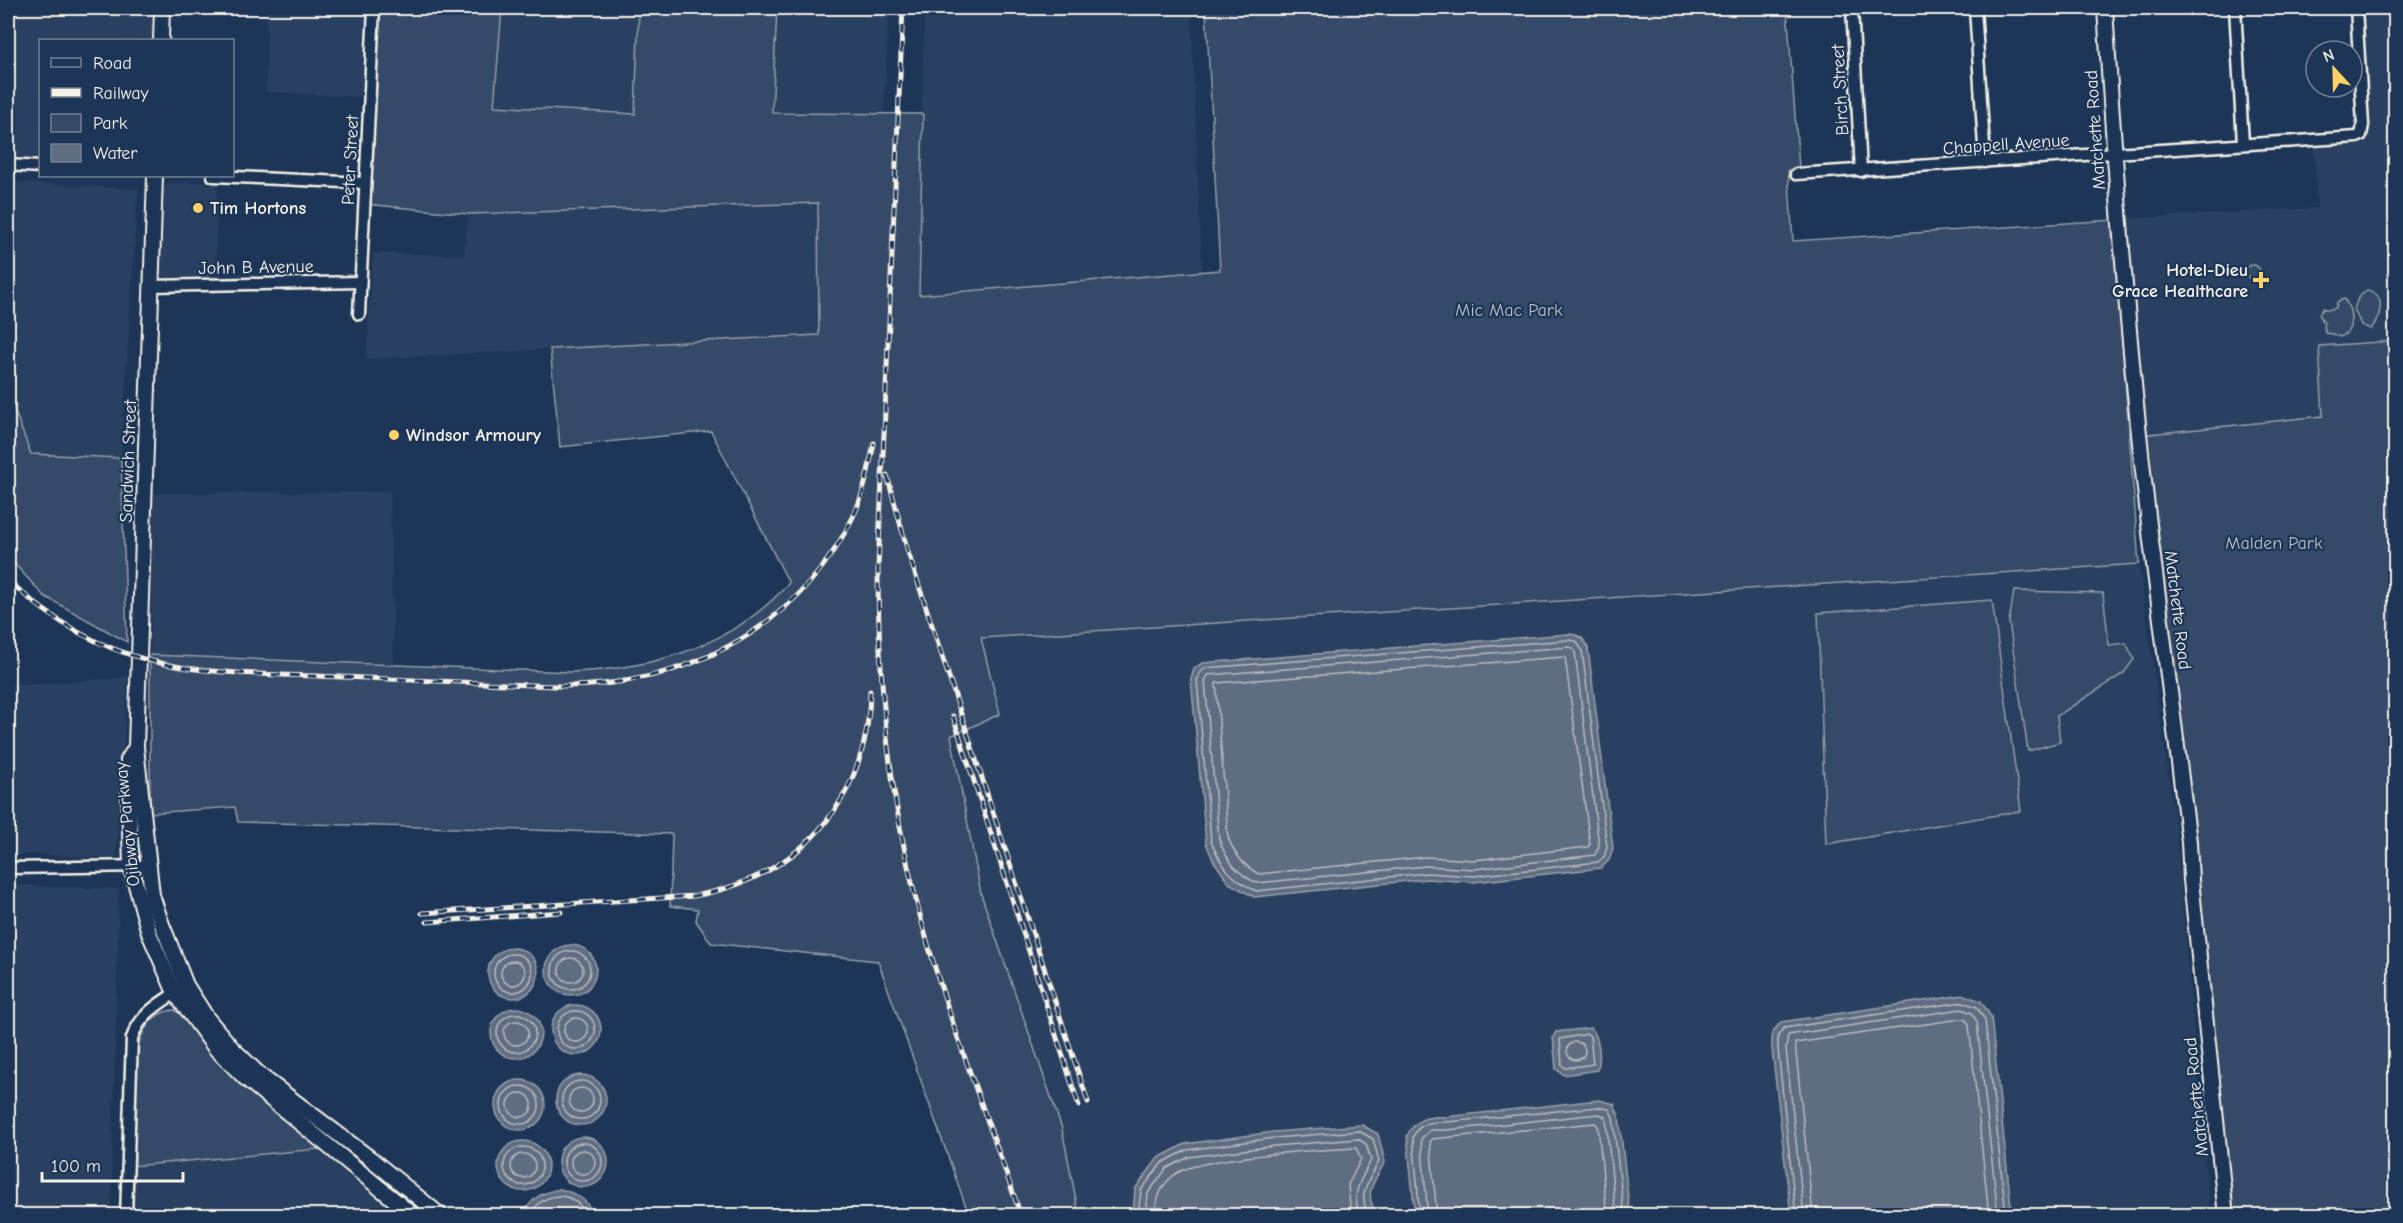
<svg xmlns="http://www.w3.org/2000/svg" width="2403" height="1223" viewBox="0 0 2403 1223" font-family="'Comic Neue',sans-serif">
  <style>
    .built { fill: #2a4060 }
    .green { fill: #354a67; stroke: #949ea8; stroke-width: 1.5 }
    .water { fill: #5e6d82; stroke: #9aa2ab; stroke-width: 1.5 }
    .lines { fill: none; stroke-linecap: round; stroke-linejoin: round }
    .shore { stroke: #b8bcbf; stroke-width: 1.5 }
    .minor-casing { stroke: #f4f1e8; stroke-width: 15 }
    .secondary-casing { stroke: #f4f1e8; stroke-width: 18 }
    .minor { stroke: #1d3557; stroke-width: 10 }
    .secondary { stroke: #1d3557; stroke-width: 14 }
    .rail-casing { stroke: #f4f1e8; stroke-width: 5 }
    .rail { stroke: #1d3557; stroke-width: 3; stroke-dasharray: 9; stroke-linecap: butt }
    .poi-dot { fill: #ffd166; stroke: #1d3557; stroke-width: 2 }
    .labels { text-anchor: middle; stroke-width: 4.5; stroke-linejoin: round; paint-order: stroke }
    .street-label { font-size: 18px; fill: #f4f1e8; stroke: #1d3557 }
    .poi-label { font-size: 18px; font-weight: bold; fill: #f4f1e8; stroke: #1d3557; text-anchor: start }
    .park-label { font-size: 18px; fill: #bbbfc1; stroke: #1d3557 }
  </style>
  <rect width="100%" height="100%" fill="#1d3557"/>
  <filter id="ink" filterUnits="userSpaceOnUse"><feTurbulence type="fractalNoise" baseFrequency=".0167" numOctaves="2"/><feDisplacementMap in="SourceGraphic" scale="12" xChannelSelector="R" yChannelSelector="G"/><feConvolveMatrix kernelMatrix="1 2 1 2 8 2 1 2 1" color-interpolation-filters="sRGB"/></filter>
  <g filter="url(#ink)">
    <g class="built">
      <polygon points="8,8 153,8 152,40 40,40 40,162 8,160"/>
      <polygon points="502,8 639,8 635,114 494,106"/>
      <polygon points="777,8 889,8 884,114 772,113"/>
      <polygon points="924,8 1191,8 1202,271 919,295"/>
      <polygon points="2358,8 2395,8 2395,341 2319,346 2323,416 2140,435 2121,219 2317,208 2314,147 2348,145 2362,140 2365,134"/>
      <polygon points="267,9 366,12 361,97 266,92"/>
      <polygon points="8,182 138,189 121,458 31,454 8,393"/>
      <polygon points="170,182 218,184 215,281 168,281 161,273 163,188"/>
      <polygon points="818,203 819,335 366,359 373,253 464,255 468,214"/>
      <polygon points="390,492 394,664 150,655 153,493"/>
      <polygon points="2139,564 2176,829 2210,1215 1079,1215 1062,1129 981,894 951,736 1000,714 981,638"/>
      <polygon points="128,677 116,859 33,854 8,856 8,683 32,685"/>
      <polygon points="8,885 119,889 111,1215 8,1215"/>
      <polygon points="320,1149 396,1215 130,1216 132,1166"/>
    </g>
    <g class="green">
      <path d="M375 8H502L494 106 635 114 639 8H777L772 113 923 114 919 295 1220 270 1206 8H1787L1799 168 1788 170 1793 241 2113 220 2139 564 981 638 1000 714 951 736 981 894 1062 1129 1079 1215H969L878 961 711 943 696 921 698 909 670 906 672 834 238 822 235 807 150 813V655L570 672C652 669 733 646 789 583L711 431 560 447 550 349 819 335 818 203 468 214 365 204Z"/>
      <circle cx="2253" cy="272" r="7"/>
      <path d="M2367 290C2388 295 2380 317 2371 329L2361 325 2354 309 2358 298Z"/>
      <path d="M2344 299C2353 310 2355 332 2340 337L2333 334 2325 333 2324 323 2319 314 2324 308 2327 310 2336 308 2337 302Z"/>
      <polygon points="2395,341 2395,1215 2225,1215 2140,435 2323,416 2319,346"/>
      <polygon points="8,393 31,454 121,458 127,642 44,596 8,557"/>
      <polygon points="2014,591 2103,593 2109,645 2126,643 2134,659 2124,673 2057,716 2060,742 2028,751 2009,622"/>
      <polygon points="1992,600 2021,811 1826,844 1818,613"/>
      <path d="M174 1010 184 1016 209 1051 243 1086 320 1149 132 1166 136 1056C140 1034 149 1012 174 1010Z"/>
    </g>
    <g class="water">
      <path d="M1569 634C1580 635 1584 638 1588 648L1613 848 1609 860 1601 868 1474 882 1427 879 1254 897 1229 883 1213 860 1206 843 1191 679 1194 669 1202 663Z"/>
      <circle cx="571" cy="970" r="25"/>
      <circle cx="513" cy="973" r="25"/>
      <polygon points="1964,995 1981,1001 1991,1017 2012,1215 1791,1215 1772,1049 1772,1033 1781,1022"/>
      <circle cx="576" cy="1030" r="25"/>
      <circle cx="516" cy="1033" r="25"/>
      <path d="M1591 1028C1599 1036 1602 1059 1597 1070L1564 1075 1556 1069 1553 1037 1556 1032Z"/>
      <circle cx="581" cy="1100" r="25"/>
      <circle cx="520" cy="1105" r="25"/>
      <path d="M1599 1100 1614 1104 1619 1116 1630 1215H1415L1407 1136C1415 1118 1428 1116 1446 1117Z"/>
      <path d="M1362 1125 1378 1134 1385 1162C1374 1182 1362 1194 1378 1215H1133L1135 1189 1158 1158 1185 1144 1274 1132Z"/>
      <circle cx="583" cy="1162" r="25"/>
      <circle cx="523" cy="1166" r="25"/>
      <path d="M560 1189C575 1193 588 1199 593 1215H523C531 1198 542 1192 560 1189Z"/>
    </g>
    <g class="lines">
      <g class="shore">
        <path d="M1569 640 1576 641 1582 650 1607 847 1604 857 1598 862 1474 876 1427 873 1256 891C1231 879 1221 866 1211 841L1197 680 1200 673 1205 668Z"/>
        <path d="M1568 647 1573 648 1575 652 1599 846 1595 855 1474 869 1426 866 1257 883C1237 874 1226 860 1219 839L1205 681 1208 675Z"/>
        <path d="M1565 657 1590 844 1588 847 1474 860 1426 857 1259 874C1243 866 1234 854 1228 837L1216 683Z"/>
        <circle cx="571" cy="970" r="19"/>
        <circle cx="513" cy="973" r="19"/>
        <circle cx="571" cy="970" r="12"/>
        <circle cx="513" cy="973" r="12"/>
        <circle cx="576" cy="1030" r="19"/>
        <circle cx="516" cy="1033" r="19"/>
        <circle cx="576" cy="1030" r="12"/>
        <circle cx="516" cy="1033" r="12"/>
        <polygon points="1587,1034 1590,1036 1593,1064 1565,1068 1562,1065 1560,1039"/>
        <circle cx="1576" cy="1051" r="9"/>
        <circle cx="581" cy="1100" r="19"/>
        <circle cx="520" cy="1105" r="19"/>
        <circle cx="581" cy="1100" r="12"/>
        <circle cx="520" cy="1105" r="12"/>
        <circle cx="583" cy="1162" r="19"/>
        <circle cx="523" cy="1166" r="19"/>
        <circle cx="583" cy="1162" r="12"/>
        <circle cx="523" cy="1166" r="12"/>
        <path d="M530 1216C541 1190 576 1189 586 1216"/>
        <path d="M1138 1216 1141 1190 1162 1163 1187 1150 1274 1138 1359 1131 1373 1139 1379 1161C1370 1181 1355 1193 1370 1216"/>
        <path d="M1146 1216 1148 1193 1167 1168 1189 1157 1275 1146 1358 1139 1366 1144 1371 1160C1362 1178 1349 1195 1361 1216"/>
        <path d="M1155 1216C1156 1200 1160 1186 1174 1175 1197 1156 1321 1150 1356 1148L1361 1159 1348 1185 1351 1216"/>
        <path d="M1420 1216 1413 1137C1420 1121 1432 1122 1447 1122L1598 1107 1609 1109 1613 1117 1624 1216"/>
        <polyline points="1428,1216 1421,1139 1430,1130 1448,1130 1598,1114 1604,1116 1606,1119 1616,1216"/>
        <polyline points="1437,1216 1430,1142 1432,1139 1595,1123 1598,1126 1607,1216"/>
        <polyline points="1796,1216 1778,1049 1778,1036 1784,1028 1963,1002 1977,1007 1985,1020 2006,1216"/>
        <polyline points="1804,1216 1786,1049 1788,1035 1962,1009 1972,1013 1977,1022 1998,1216"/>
        <polyline points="1813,1216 1795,1043 1961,1019 1966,1020 1969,1025 1989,1216"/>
      </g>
      <defs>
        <g id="minor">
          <polyline points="1852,8 1861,171"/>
          <polyline points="1975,8 1985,162"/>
          <polyline points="2235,8 2243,143"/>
          <polyline points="8,165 40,167"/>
          <polyline points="1796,174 2357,137 2361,135 2363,125 2356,8"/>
          <polyline points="213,176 365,183"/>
          <polyline points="151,286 360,282"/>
          <polyline points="359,314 374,8"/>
          <polyline points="8,868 148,866"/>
          <path d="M126 1216 132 1038C141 1012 160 1004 181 989"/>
        </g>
        <g id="secondary">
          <path d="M2105 8C2116 188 2130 370 2152 549 2164 647 2177 744 2189 842L2191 880 2226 1216"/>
          <polyline points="161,40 162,8"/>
          <polyline points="155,176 136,747 152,895 161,922 186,985 207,1018 232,1048 261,1076 371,1159 441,1216"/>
          <polyline points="136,747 128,760 131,867 149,933 175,993 216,1049 245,1078 414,1216"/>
        </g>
      </defs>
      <use href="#minor" class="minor-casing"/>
      <use href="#secondary" class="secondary-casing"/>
      <use href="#minor" class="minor"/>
      <use href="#secondary" class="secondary"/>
      <defs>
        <g id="rail">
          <path d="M903 8 878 568C878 679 888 788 915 896 942 1005 985 1110 1021 1216"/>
          <polyline points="887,475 908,552 1088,1102"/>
          <path d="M8 580C114 679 206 672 342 677 413 680 484 683 555 686 680 688 796 633 853 517 864 494 869 468 874 443"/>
          <polyline points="953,716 1079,1106"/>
          <path d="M422 913 694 896C801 877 868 800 870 691"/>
          <polyline points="427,922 561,912"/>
        </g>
      </defs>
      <use href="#rail" class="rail-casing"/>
      <use href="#rail" class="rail"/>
    </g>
  </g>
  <g class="poi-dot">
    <circle cx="198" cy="208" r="6"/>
    <path d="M2258 271h6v6h6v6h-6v6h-6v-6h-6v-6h6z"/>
    <circle cx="394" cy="435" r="6"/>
  </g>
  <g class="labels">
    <g class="street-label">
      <text transform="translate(1840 90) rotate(-93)" y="6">Birch Street</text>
      <text transform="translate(2095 130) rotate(-94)" y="6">Matchette Road</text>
      <text transform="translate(2006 144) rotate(-4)" y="6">Chappell Avenue</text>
      <text transform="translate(350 160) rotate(-87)" y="6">Peter Street</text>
      <text transform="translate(256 267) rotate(-1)" y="6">John B Avenue</text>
      <text transform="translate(128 461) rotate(-88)" y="6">Sandwich Street</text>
      <text transform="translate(2178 610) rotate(83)" y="6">Matchette Road</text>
      <text transform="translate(127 824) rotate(-96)" y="6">Ojibway Parkway</text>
      <text transform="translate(2196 1097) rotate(-96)" y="6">Matchette Road</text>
    </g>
    <g class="poi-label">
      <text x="210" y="214">Tim Hortons</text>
      <text x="2248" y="276" text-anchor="end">Hotel-Dieu<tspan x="2248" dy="21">Grace Healthcare</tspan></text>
      <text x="406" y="441">Windsor Armoury</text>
    </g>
    <g class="park-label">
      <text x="1509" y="316">Mic Mac Park</text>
      <text x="2274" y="549">Malden Park</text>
    </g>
  </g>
  <rect width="2403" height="1223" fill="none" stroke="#1d3557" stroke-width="30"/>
  <rect x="15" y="15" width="2373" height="1193" fill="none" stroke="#f4f1e8" stroke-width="2" filter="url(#ink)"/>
  <rect x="39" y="39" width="195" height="138" fill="#1d3557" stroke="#738091" stroke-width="1.5"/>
  <rect x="51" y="58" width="30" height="9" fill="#1d3557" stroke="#738091" stroke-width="1.5"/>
  <text x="93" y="69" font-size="18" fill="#f4f1e8">Road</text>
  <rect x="51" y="88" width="30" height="9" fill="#f4f1e8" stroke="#738091" stroke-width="1.5"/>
  <text x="93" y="99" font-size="18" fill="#f4f1e8">Railway</text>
  <rect x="51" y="114" width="30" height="18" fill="#354a67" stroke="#738091" stroke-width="1.5"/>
  <text x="93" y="129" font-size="18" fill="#f4f1e8">Park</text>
  <rect x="51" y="144" width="30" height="18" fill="#5e6d82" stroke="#738091" stroke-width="1.5"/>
  <text x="93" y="159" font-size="18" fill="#f4f1e8">Water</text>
  <g transform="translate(2334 69) rotate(338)"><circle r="28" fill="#1d3557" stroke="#738091" stroke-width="1.5"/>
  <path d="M0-4.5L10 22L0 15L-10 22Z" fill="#ffd166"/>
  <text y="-9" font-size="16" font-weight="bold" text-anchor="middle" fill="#f4f1e8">N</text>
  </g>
  <path d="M42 1172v9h141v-9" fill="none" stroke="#f4f1e8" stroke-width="3"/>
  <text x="51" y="1172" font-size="18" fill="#f4f1e8" stroke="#1d3557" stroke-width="4.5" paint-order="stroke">100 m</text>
</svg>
